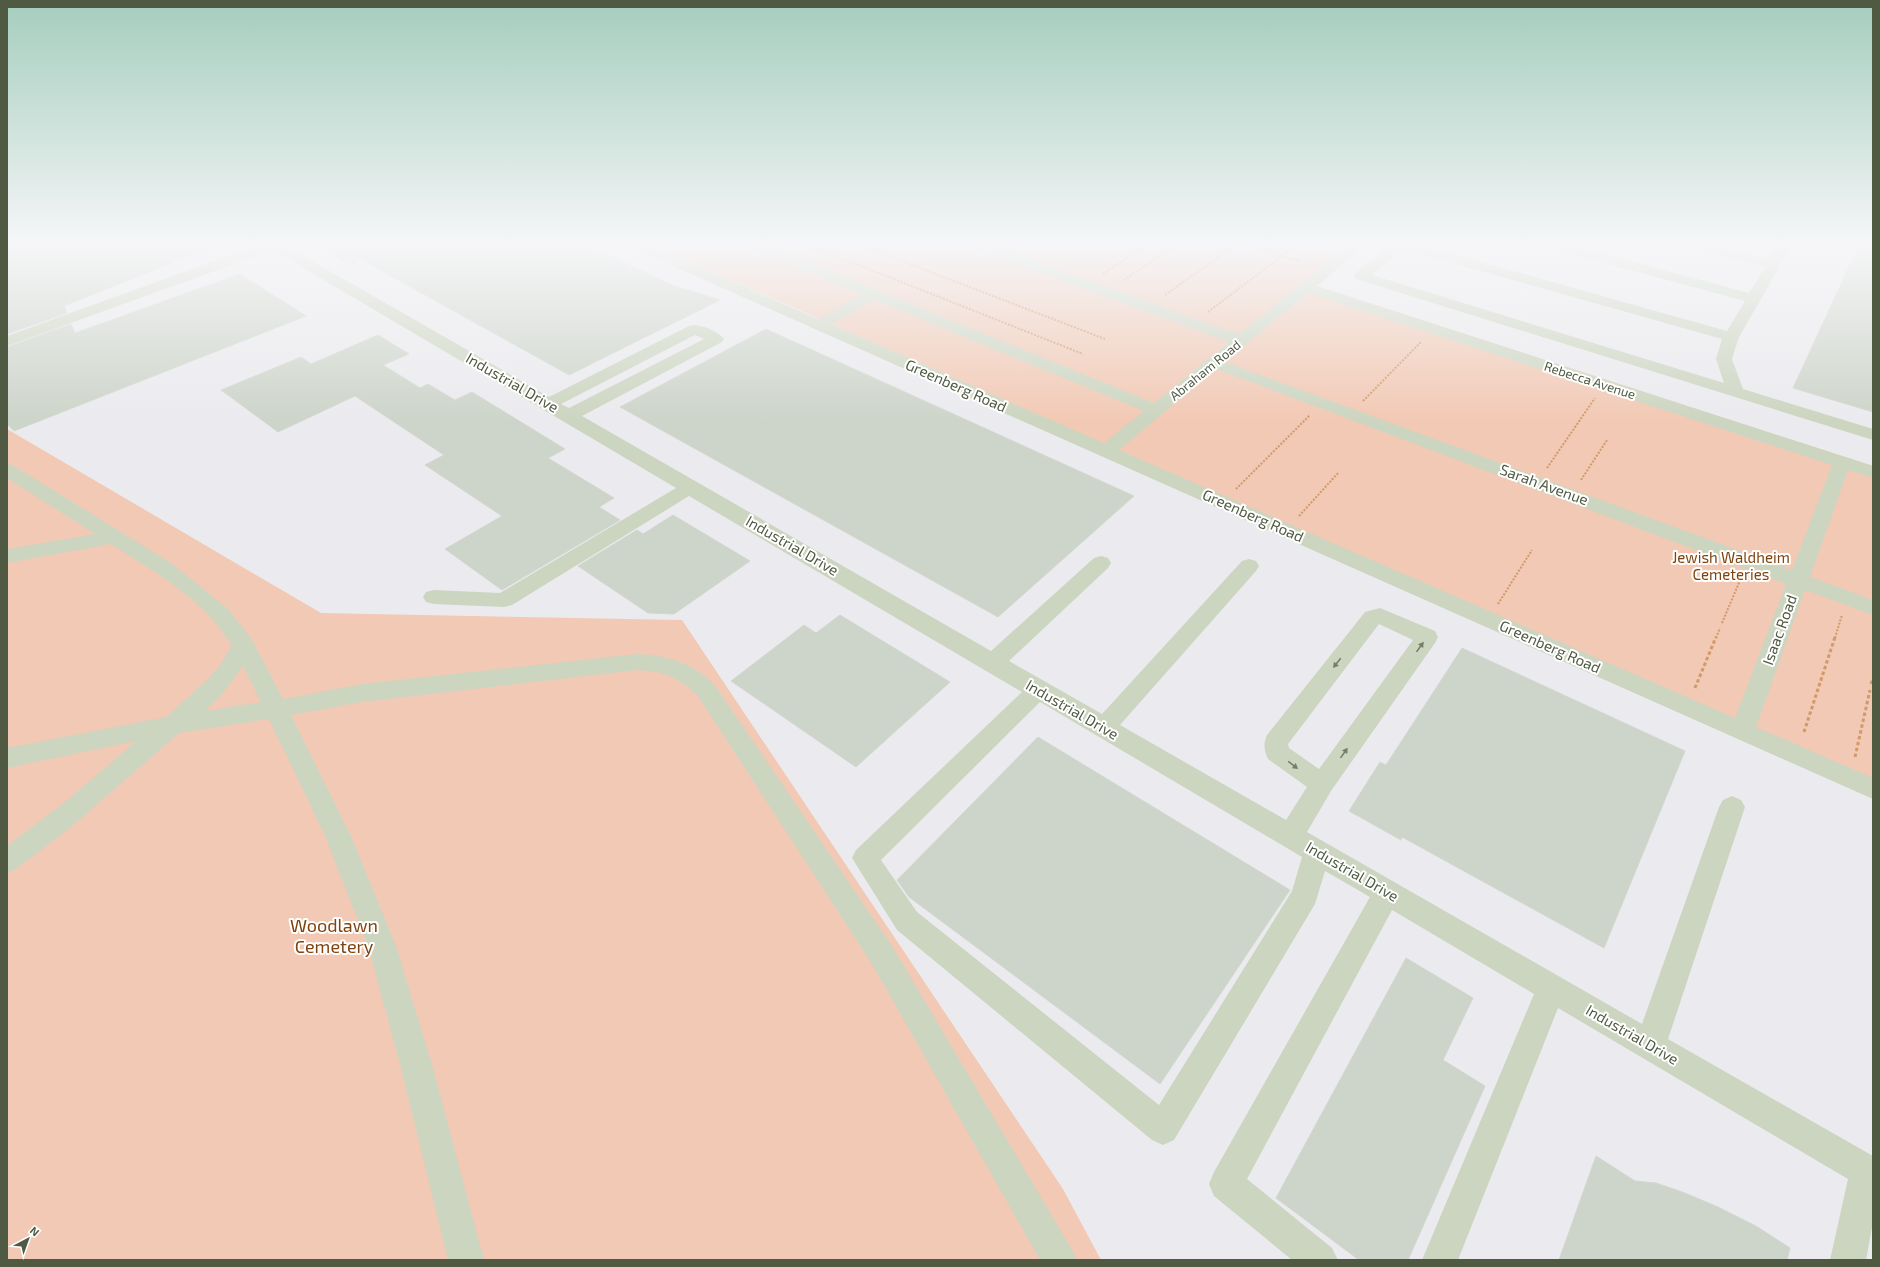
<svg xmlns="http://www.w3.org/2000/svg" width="1880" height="1267" viewBox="0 0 1880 1267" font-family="'Exo 2',sans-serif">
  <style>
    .green { fill: #f2c9b4 }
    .building { fill: #cdd4c9; stroke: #d2d8cf }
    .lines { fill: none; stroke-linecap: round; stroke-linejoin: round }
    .path-far1 { stroke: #d29a6a; stroke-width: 2; stroke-dasharray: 2 1.5; stroke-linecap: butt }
    .path { stroke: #d29a6a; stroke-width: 3; stroke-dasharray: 3.5 2.5; stroke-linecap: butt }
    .minor { fill: #ccd5c0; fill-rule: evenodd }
    .oneway { fill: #757f68 }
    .labels { text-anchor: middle; stroke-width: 4; stroke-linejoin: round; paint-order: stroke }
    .far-street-label { font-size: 13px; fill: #505a42; stroke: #fff }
    .street-label { font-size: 15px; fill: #505a42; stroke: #fff }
    .park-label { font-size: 15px; fill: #80430f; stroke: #fff }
    .near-park-label { font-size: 18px; fill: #80430f; stroke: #fff }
  </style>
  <rect width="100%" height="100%" fill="#ebebef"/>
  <g class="green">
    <polygon points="646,243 1368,243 1317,286 1873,466 1873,781"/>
    <polygon points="7,429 321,613 682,620 1063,1189 1101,1260 7,1260"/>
  </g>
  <g class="building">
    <polygon points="7,243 219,243 219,244 64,306 67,313 7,334"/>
    <polygon points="330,243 581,243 675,286 720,300 569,375 362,260 350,265 324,250 336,246"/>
    <polygon points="1860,243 1873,243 1873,412 1793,388"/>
    <polygon points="240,274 306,316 14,431 7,424 7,347 71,324 75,333"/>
    <polygon points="766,329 1134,496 998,617 620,407"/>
    <polygon points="378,335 409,354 383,365 420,388 428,384 455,400 472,392 565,449 548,458 614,498 599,507 620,520 502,590 445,549 502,516 425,465 444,455 355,396 278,432 221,390 301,357 311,364"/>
    <polygon points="673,515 750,561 674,614 648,613 578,566 637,530 643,534"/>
    <polygon points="840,615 950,682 856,767 731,681 804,625 816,633"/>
    <polygon points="1462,648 1685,751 1604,948 1402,837 1401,840 1349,811 1380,762 1386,765"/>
    <polygon points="1038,737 1290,890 1160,1084 909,897 897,880"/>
    <polygon points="1406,958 1473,998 1443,1060 1485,1086 1408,1260 1359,1260 1276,1198"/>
    <polygon points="1596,1156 1635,1181 1656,1183 1685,1193 1718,1207 1756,1226 1790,1248 1787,1260 1559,1260"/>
  </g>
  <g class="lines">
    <g class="path-far1">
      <polyline points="803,243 1083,354"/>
      <polyline points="855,243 1105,339"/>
      <polyline points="1242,243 1302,262"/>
      <polyline points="1103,274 1150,243"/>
      <polyline points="1124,280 1179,243"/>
      <polyline points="1165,295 1238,243"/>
      <polyline points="1208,312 1299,243"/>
      <polyline points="1363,401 1421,342"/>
      <polyline points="1547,468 1595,398"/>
      <polyline points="1581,480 1607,440"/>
      <polyline points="1236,489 1310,415"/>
      <polyline points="1299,516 1339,472"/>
      <polyline points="1498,604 1532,550"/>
      <polyline points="1722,623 1741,578"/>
      <polyline points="1716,638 1720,628"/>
      <polyline points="1835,638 1842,615"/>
    </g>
    <g class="path">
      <polyline points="1871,684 1873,678"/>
      <polyline points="1695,688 1716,637"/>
      <polyline points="1804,732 1835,637"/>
      <polyline points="1855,757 1870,690"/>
    </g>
    <g class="minor">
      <path d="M264 243H281L549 397 689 326C699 323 718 331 724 339L722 342 582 416 991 651 1094 558 1101 556 1108 558 1111 563 1108 568 1009 661 1102 714 1242 561 1249 559 1256 561 1259 566 1256 571 1120 725 1286 820 1307 787 1268 759C1264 750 1263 744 1267 735L1365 612 1380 608 1435 631 1438 637 1435 643 1331 791 1307 832 1642 1024 1719 807 1723 800 1732 796 1741 800 1745 807 1668 1039 1873 1156V1222L1866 1260H1830L1848 1179 1558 1008 1458 1260H1422L1534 994 1392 910 1247 1179 1332 1248 1338 1260H1292L1214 1196 1209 1184 1214 1172 1370 897 1325 871 1315 904 1174 1140 1163 1145 1152 1140 897 930 852 858 856 850 1022 692 689 496 512 605 504 607 434 604 426 602 423 597 426 592 434 590 500 593 676 488 273 250 7 346V336ZM695 335 704 339 569 408 561 404ZM1379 624 1413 640 1319 769 1289 748 1288 744ZM1040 702 1302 857 1292 891 1159 1105 917 912 881 860Z"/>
      <path d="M626 243H645L818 319 862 295 744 246 742 243H762L1154 403 1229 342 966 246 964 243H985L1239 334 1351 243H1367L1316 286 1873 466V478L1848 470 1810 577 1873 600V615L1805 590 1756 727 1873 778V799L628 246ZM1308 293 1832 465 1792 570 1225 362ZM874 300 1144 411 1104 443 831 324ZM1216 369 1786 584 1735 718 1119 450Z"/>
      <path d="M1392 243H1414L1727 331 1745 301 1541 246 1539 243H1563L1749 293 1765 267 1685 246 1683 243H1707L1769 260 1779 243H1793L1739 337 1732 359 1743 389 1873 429V440L1356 279 1354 276 1356 273ZM1403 249 1722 339 1716 359 1724 383 1372 275Z"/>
      <path d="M7 464 14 466 171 563 228 609 251 638 283 699 362 684 637 654C667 655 692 663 714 684L892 946 1071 1248 1077 1260H1040L872 964 698 696C678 677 664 671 637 670L362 702 291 715 351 836 396 946 433 1068 484 1260H448L401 1068 368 946 325 836 269 719 179 733 71 827 16 869 7 873V846L70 798 136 741 7 768V748L166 717 206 681 218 668 232 645C225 637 220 628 213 620 186 589 145 566 111 544L7 563V549L95 534 7 478ZM243 666 261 702 205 711 223 693Z"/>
    </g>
  </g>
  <defs><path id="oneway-solid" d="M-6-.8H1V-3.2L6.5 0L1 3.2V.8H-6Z"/></defs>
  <g class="oneway">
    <use href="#oneway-solid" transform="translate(1420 647) rotate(-54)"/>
    <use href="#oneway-solid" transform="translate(1337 663) rotate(128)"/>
    <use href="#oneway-solid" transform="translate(1344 753) rotate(-54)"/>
    <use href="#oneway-solid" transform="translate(1293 765) rotate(37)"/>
  </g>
  <linearGradient id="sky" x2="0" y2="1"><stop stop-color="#a4cdbd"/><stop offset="0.58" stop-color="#f6f6f8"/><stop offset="1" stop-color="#f6f6f8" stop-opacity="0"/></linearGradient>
  <rect width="1880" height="421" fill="url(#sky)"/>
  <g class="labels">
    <g class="far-street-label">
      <text transform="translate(1205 370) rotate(-39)" y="5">Abraham Road</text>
      <text transform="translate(1590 380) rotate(18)" y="5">Rebecca Avenue</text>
    </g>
    <g class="street-label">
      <text transform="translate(512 383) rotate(30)" y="5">Industrial Drive</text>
      <text transform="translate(956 386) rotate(24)" y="5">Greenberg Road</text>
      <text transform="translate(1544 485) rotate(20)" y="5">Sarah Avenue</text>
      <text transform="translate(1253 516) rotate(24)" y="5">Greenberg Road</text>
      <text transform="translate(792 546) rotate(30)" y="5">Industrial Drive</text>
      <text transform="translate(1780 630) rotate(-70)" y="5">Isaac Road</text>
      <text transform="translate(1550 647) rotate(24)" y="5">Greenberg Road</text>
      <text transform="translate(1072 710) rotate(30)" y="5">Industrial Drive</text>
      <text transform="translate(1352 872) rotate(30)" y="5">Industrial Drive</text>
      <text transform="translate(1632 1035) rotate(30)" y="5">Industrial Drive</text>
    </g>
    <g class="park-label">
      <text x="1731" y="563">Jewish Waldheim<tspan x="1731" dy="17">Cemeteries</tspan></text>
    </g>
    <g class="near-park-label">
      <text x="334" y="932">Woodlawn<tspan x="334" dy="21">Cemetery</tspan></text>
    </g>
  </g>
  <rect width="1880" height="1267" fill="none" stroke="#505a42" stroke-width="16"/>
  <g transform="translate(28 1239) rotate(41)" stroke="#ffffff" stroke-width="3" paint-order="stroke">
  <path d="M0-3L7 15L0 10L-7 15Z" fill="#505a42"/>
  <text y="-6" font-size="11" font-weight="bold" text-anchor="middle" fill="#505a42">N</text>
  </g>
</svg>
